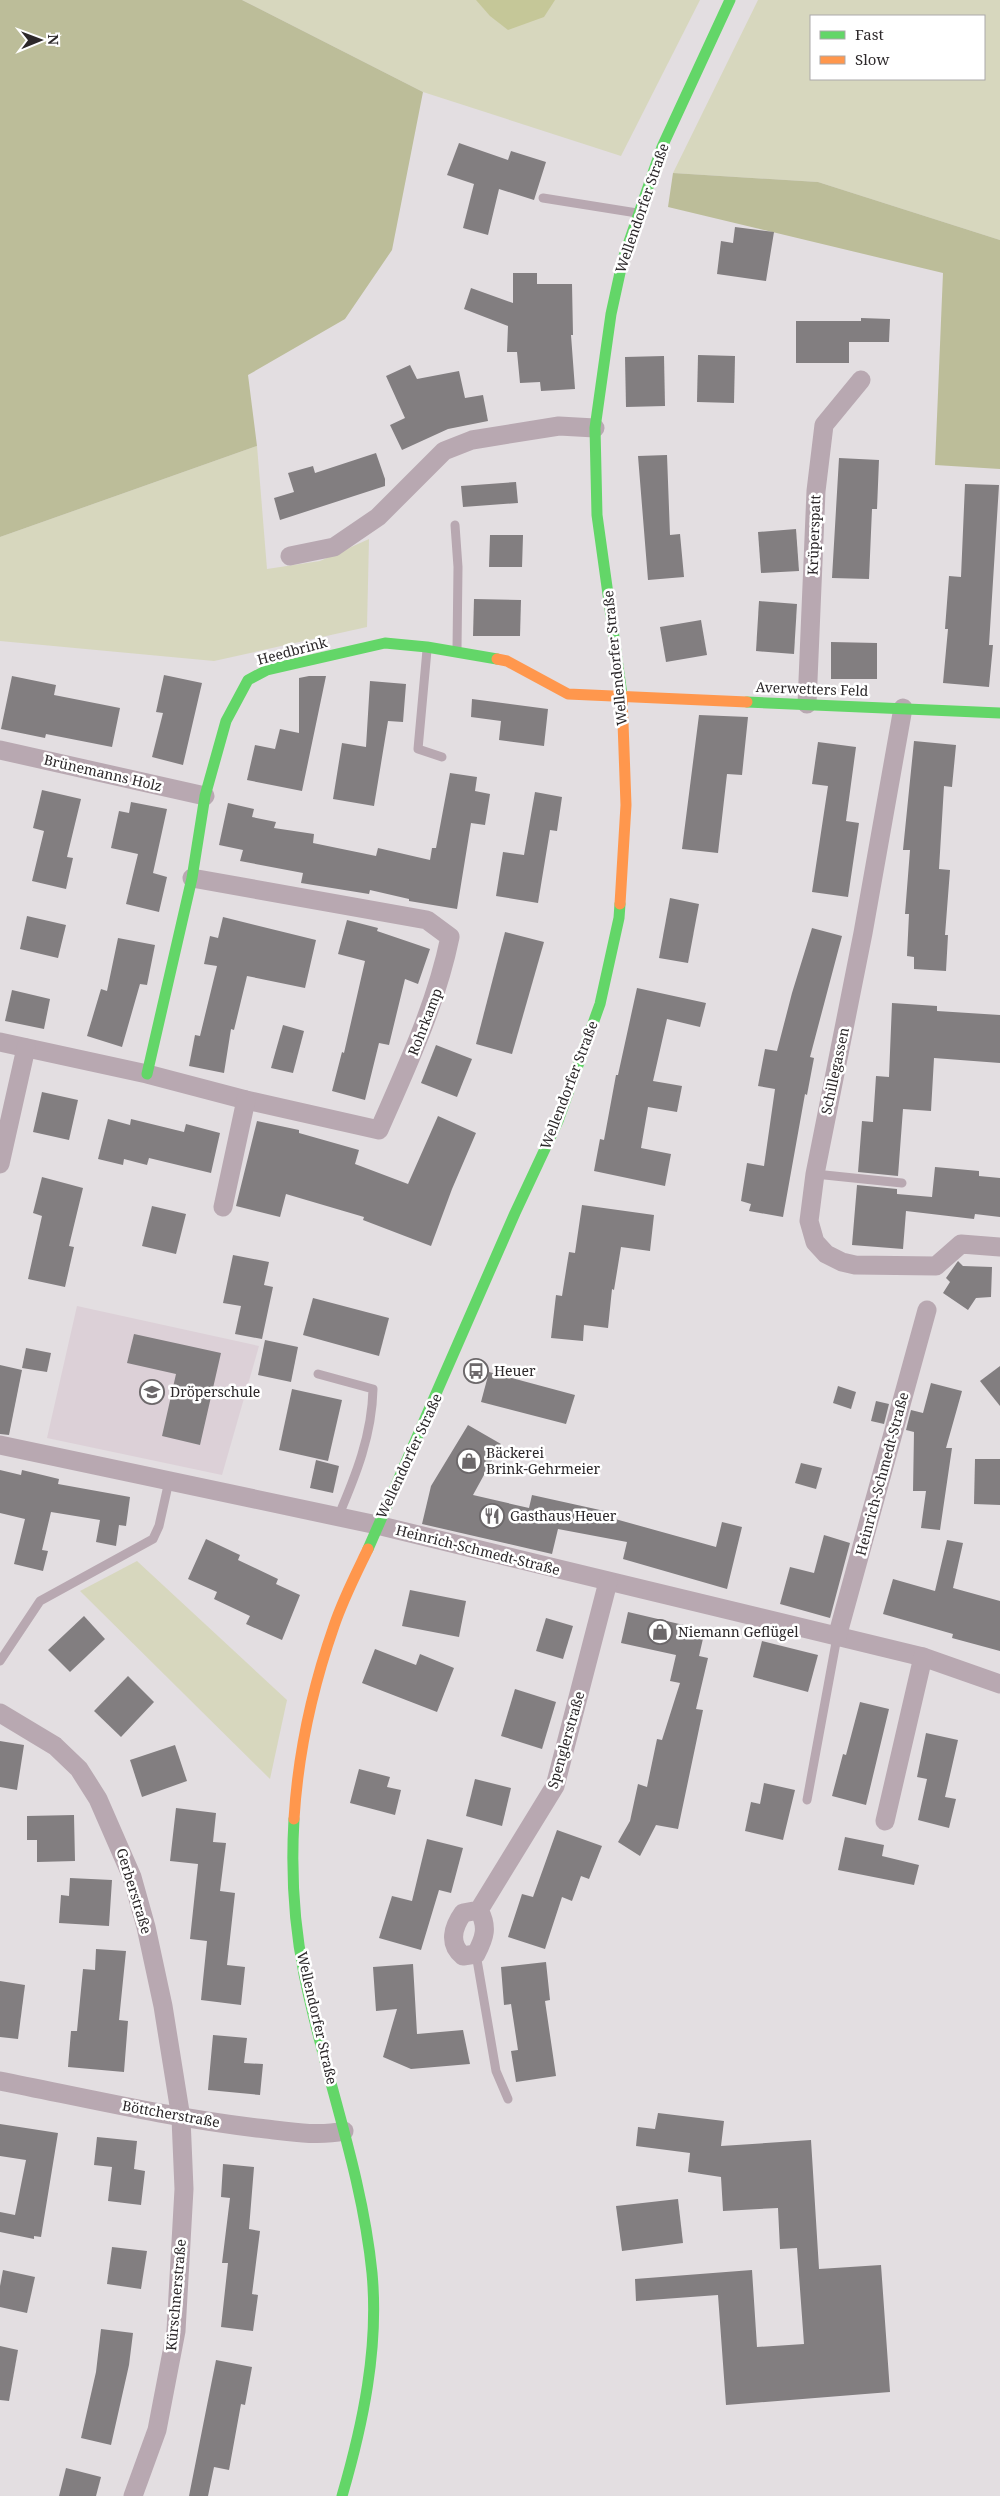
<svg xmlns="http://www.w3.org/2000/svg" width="1000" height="2496" viewBox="0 0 1000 2496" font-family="'Noto Serif',serif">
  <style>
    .built { fill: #dcd0d7 }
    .green { fill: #d7d7be; fill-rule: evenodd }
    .forest { fill: #bcbd99 }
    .water { fill: #c5c798 }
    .building { fill: #827e80 }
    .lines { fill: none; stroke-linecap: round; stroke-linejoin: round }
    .lane { stroke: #b8a8b1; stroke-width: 9 }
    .street { stroke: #b8a8b1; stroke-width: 19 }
    .fast { stroke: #63d668; stroke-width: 11 }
    .slow { stroke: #ff974d; stroke-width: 11 }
    .labels { text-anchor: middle; stroke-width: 5; stroke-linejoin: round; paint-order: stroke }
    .street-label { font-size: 14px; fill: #2c282a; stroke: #fff }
    .poi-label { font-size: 14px; fill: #2c282a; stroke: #fff; text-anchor: start }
  </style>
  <rect width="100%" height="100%" fill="#e3dee1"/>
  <polygon class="built" points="77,1306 259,1346 222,1475 47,1438"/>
  <g class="green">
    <polygon points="242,0 700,0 621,156 423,92"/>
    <path d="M758 0H1000V240L818 182 673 173ZM811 16H984V79H811Z"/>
    <polygon points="257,446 267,569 320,561 369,539 367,627 214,661 0,641 0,537"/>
    <polygon points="137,1561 287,1700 270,1779 80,1591"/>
  </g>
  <g class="forest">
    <polygon points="0,0 242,0 423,92 392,250 345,319 248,375 257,446 0,537"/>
    <polygon points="673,173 818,182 1000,240 1000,469 935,465 943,273 668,207"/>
  </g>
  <polygon class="water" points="476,0 555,0 544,17 508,30 490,16"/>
  <g class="building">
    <polygon points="459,143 508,160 511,151 546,162 534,200 499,189 488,235 463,228 474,184 447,175"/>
    <polygon points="735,227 774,232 766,281 717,274 721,241 733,243"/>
    <polygon points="513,273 537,273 537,284 572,284 573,335 571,335 575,389 541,391 540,382 520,383 517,352 507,352 508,326 464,309 471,288 513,303"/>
    <polygon points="861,318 890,319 889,342 849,342 849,363 796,363 796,321 861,321"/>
    <polygon points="698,355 735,356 734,403 697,402"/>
    <polygon points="664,356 665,406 626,407 625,357"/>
    <polygon points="410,365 417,379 459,371 465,398 483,395 488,421 448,429 402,450 390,425 405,418 386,376"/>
    <polygon points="376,453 385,479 385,486 280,520 274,498 294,492 288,473 313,466 315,473"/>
    <polygon points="667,455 670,535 680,534 684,577 648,580 638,456"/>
    <polygon points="839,458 879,460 877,509 872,509 869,579 832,578"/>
    <polygon points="516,482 518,503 463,507 461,486"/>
    <polygon points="965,484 999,485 989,645 993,645 989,687 943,683 948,629 945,629 949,576 961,577"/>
    <polygon points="796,529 799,571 761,573 758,532"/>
    <polygon points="490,535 523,535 522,567 489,567"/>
    <polygon points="474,599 521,600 520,636 473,636"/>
    <polygon points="759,601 797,604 794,654 756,651"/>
    <polygon points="701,620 707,655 666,662 660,627"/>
    <polygon points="831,642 877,643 877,679 831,679"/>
    <polygon points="164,675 202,683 183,765 152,757 163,713 156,712"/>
    <polygon points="12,676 56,685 54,695 120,708 112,747 46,734 45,738 1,729"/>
    <polygon points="309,676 326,676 302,791 247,780 255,745 275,749 280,729 299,733 299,678"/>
    <polygon points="370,681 406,684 403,722 388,721 374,806 333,799 342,743 366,747"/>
    <polygon points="472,699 548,709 544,746 499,740 501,721 471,717"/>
    <polygon points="699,715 748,717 742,775 727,774 718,853 682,849"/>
    <polygon points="914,741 956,745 952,787 944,786 939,869 950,870 945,935 948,935 946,971 914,969 914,957 907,956 909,914 905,914 910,850 903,850"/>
    <polygon points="818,742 856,747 846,821 859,823 848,897 812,892 828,786 812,784"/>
    <polygon points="450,773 477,777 475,791 490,794 485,825 471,823 457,909 409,901 409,899 370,890 369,894 301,883 303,873 240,861 243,850 219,845 228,803 254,809 252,817 276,822 274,828 314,834 313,843 376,856 378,848 430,860 432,848 436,848"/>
    <polygon points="42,790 81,799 67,857 73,858 66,889 32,881 44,831 33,828"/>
    <polygon points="535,792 562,797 557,831 550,830 538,903 496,896 503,852 524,855"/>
    <polygon points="131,802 167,809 153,873 167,877 159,912 126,904 138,854 111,848 119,811 129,813"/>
    <polygon points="670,898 699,904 688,963 659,958"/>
    <polygon points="27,916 66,925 58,958 20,949"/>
    <polygon points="223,917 316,940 305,988 247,976 234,1030 231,1029 224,1073 189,1066 195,1035 200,1036 217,966 204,964 210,936 218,938"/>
    <polygon points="347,920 378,928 377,931 430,949 418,984 405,979 389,1045 379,1043 365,1100 332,1091 342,1052 344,1053 365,961 338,954"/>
    <polygon points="812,928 842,936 810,1057 814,1058 807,1095 805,1094 783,1217 749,1211 751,1204 741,1201 747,1163 764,1166 775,1089 758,1086 765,1049 777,1051 792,993"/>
    <polygon points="505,932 544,942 512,1054 476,1044"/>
    <polygon points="118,938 155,945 147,985 140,984 122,1047 87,1036 101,989 107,991"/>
    <polygon points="637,988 706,1003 700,1027 667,1019 653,1081 682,1086 677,1112 648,1107 641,1148 671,1154 665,1186 594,1171 600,1139 604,1140 616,1075 618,1075"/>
    <polygon points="12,990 50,999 44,1029 5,1021"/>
    <polygon points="892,1003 937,1006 937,1011 1000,1015 1000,1063 934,1058 931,1111 903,1109 898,1176 858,1172 862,1121 873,1122 876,1076 889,1077"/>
    <polygon points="283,1025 304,1031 293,1073 271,1068"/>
    <polygon points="436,1045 472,1059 457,1097 421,1083"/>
    <polygon points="42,1092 78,1100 69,1140 33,1132"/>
    <polygon points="438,1116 476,1133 452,1189 431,1246 363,1220 364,1217 286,1194 280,1217 236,1206 257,1121 299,1130 299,1133 359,1150 355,1164 408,1184"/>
    <polygon points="108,1119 130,1125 131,1119 184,1132 186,1124 220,1133 211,1173 149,1158 147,1165 124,1159 123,1165 98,1159"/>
    <polygon points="935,1167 979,1171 979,1176 1000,1178 1000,1217 975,1214 974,1219 906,1211 903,1249 852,1245 857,1185 897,1189 897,1194 932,1197"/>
    <polygon points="42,1177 83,1188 69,1246 74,1247 65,1287 28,1279 42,1216 33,1213"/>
    <polygon points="582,1205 654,1215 650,1251 621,1247 614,1290 612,1289 608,1328 584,1325 583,1341 551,1338 556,1295 562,1296 569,1252 575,1253"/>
    <polygon points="152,1206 186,1214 176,1254 142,1246"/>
    <polygon points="233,1255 269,1262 264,1285 273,1287 262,1339 235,1334 241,1306 223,1303"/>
    <polygon points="958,1261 963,1266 992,1267 991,1297 976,1298 968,1310 943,1293 950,1282 946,1278"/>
    <polygon points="313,1298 389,1318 379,1356 303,1335"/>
    <polygon points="134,1334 221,1353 200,1445 162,1436 176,1374 127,1363"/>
    <polygon points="265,1340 298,1347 291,1382 258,1375"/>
    <polygon points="26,1348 51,1353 47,1372 22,1368"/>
    <polygon points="0,1365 22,1370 9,1435 0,1434"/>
    <polygon points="1000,1366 1000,1406 980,1381"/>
    <polygon points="489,1372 575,1395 566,1424 481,1402"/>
    <polygon points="931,1383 962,1391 946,1448 952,1448 940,1530 921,1528 926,1491 913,1491 914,1432 906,1430 911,1410 923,1413"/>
    <polygon points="838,1386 856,1392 851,1409 833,1403"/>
    <polygon points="292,1389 342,1400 328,1461 279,1450"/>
    <polygon points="876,1401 889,1404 884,1424 871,1421"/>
    <polygon points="468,1425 501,1444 473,1495 529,1508 532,1495 609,1512 608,1517 716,1547 722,1522 742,1527 727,1589 623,1559 627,1542 558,1529 552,1554 422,1524 431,1486"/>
    <polygon points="975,1459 1000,1459 1000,1505 974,1504"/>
    <polygon points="316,1460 339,1466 333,1493 310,1488"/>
    <polygon points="801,1463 822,1468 816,1489 795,1483"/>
    <polygon points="0,1470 21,1475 22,1470 59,1479 58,1484 130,1497 126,1526 119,1525 116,1546 96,1542 100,1520 51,1512 42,1550 48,1551 43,1571 14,1564 25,1519 0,1513"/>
    <polygon points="824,1535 850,1543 830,1618 780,1604 790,1567 814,1573"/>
    <polygon points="206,1539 240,1555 238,1560 278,1579 276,1584 300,1595 282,1640 246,1624 250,1616 214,1599 217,1592 188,1579"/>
    <polygon points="947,1540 963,1543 953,1588 1000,1601 1000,1651 952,1638 953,1634 883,1614 893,1579 935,1591"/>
    <polygon points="410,1590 466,1601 459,1637 402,1626"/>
    <polygon points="628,1612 705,1630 699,1656 708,1658 696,1709 703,1710 678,1829 656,1825 640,1856 618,1842 630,1821 638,1784 647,1787 657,1739 662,1740 680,1683 670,1681 676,1655 621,1643"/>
    <polygon points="84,1616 105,1639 70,1672 48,1650"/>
    <polygon points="546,1618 573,1626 563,1659 536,1651"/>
    <polygon points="762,1641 818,1655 808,1692 753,1677"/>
    <polygon points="375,1649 416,1665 420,1654 454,1668 437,1712 362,1683"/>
    <polygon points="128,1676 154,1702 121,1737 94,1711"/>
    <polygon points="515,1689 556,1702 542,1749 501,1736"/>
    <polygon points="860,1702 889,1709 866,1805 832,1796 843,1754 846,1755"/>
    <polygon points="926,1733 958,1740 945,1797 956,1799 949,1828 918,1820 927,1779 917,1777"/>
    <polygon points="0,1741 24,1745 17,1790 0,1787"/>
    <polygon points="175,1745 187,1781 142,1797 130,1760"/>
    <polygon points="359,1769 390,1777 387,1787 401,1790 395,1815 350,1803"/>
    <polygon points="475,1779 511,1788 502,1826 466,1816"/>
    <polygon points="764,1783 795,1790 783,1840 745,1831 751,1802 760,1804"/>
    <polygon points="176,1808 216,1813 213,1842 226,1843 220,1891 235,1893 227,1965 245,1967 241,2005 201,2000 207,1941 190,1939 198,1864 170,1861"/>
    <polygon points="74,1815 75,1861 37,1862 37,1840 27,1840 27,1816"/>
    <polygon points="557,1830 602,1846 589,1879 581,1876 572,1901 562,1897 545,1949 508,1937 522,1894 533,1897"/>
    <polygon points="845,1837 884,1845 882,1856 919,1865 914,1885 838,1870"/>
    <polygon points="427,1839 463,1848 451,1893 439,1890 421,1950 379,1938 392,1896 412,1901"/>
    <polygon points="70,1878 112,1880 109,1926 59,1923 61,1895 69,1896"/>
    <polygon points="96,1949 126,1951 119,2020 128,2021 124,2072 68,2067 71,2031 77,2031 83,1969 95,1970"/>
    <polygon points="546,1962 550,2000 545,2001 556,2076 516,2082 511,2051 518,2050 511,2004 504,2005 501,1967"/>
    <polygon points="413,1964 417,2034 463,2030 470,2064 411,2069 383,2057 397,2009 376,2011 373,1967"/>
    <polygon points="0,1981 25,1985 18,2039 0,2037"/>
    <polygon points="213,2035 247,2038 244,2063 263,2064 260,2095 208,2090"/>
    <polygon points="658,2113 724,2121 721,2146 811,2140 819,2269 881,2265 890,2392 726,2405 718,2295 636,2301 635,2279 752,2270 757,2347 804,2344 797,2248 780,2249 778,2208 723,2211 721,2177 688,2172 690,2153 636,2146 638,2127 655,2129"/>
    <polygon points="0,2124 58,2133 41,2237 34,2236 34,2239 0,2232 0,2212 15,2215 26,2160 0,2156"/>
    <polygon points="97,2137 137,2141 134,2169 145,2171 141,2205 108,2201 112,2167 94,2165"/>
    <polygon points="223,2164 254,2167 249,2229 260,2231 252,2294 258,2295 253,2331 221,2327 228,2263 222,2263 230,2198 221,2197"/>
    <polygon points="678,2199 683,2243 622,2251 616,2206"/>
    <polygon points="112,2247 147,2251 141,2289 107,2284"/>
    <polygon points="3,2270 35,2277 27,2313 0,2307 0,2286"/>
    <polygon points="101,2329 133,2333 129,2365 111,2445 81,2438 96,2372"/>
    <polygon points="0,2346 18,2350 9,2401 0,2400"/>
    <polygon points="216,2360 252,2367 245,2405 241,2404 229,2470 214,2467 208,2496 189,2496"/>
    <polygon points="66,2468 101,2477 96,2496 59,2496"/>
  </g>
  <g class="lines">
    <g class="lane">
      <polyline points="543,198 637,213"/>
      <polyline points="455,525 458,567 457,649"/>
      <polyline points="427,650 418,749 442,757"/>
      <polyline points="815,1174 902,1183"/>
      <path d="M318 1374 373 1389C372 1435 356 1475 338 1517"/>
      <polyline points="0,1661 40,1601 153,1539 159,1526 169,1481"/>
      <polyline points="807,1800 837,1637"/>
      <polyline points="476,1954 496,2071 508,2099"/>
    </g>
    <g class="street">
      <polyline points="290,556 334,547 378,517 444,451 472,440 559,426 595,428"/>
      <polyline points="807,704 816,491 824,425 861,380"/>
      <polyline points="903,708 863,933 815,1174 809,1221 815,1242 826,1254 842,1262 855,1265 936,1266 961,1244 1000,1247"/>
      <polyline points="0,750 205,796"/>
      <path d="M0 1042 147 1074 246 1100 379 1130C407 1066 436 1005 450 937L427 920 192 878"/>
      <polyline points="0,1164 26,1048"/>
      <polyline points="223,1207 246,1100"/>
      <polyline points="0,1445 377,1525 923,1657 1000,1684"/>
      <polyline points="837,1637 927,1310"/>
      <polyline points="0,1713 55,1746 79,1769 98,1799 132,1877 146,1927 163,2006 181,2118 184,2189 176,2331 157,2430 133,2496"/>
      <polyline points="885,1821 923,1657"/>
      <path d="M479 1910 463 1913C453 1927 448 1944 463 1956L476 1954C485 1937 488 1927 479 1910L555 1786 608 1582"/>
      <path d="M0 2081C86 2098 171 2118 257 2128 286 2131 316 2137 344 2131"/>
    </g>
    <g class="fast">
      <polyline points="622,695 597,515 595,428 611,314 623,259 662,147 730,0"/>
      <polyline points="747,702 1000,713"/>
      <polyline points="147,1074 192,878 205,796 226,721 248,680 267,670 385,643 427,647 497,659"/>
      <polyline points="368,1549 515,1213 558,1121 600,1004 619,918 620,904"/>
      <path d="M294 1819C291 1870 294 1924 304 1974 324 2074 362 2171 372 2273 379 2348 363 2424 342 2496"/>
    </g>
    <g class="slow">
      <polyline points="497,659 507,661 568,694 747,702"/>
      <polyline points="620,904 626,805 622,695"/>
      <path d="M294 1819C298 1753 312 1689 334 1626 343 1599 356 1574 368 1549"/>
    </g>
  </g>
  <defs>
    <symbol id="bus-ring" viewBox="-11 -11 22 22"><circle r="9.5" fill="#fff" stroke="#6c686a" stroke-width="1.5"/><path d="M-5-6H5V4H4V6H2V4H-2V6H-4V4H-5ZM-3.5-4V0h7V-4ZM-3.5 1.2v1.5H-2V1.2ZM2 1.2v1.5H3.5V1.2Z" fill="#6c686a"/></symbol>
    <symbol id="school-ring" viewBox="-11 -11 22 22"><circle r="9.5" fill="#fff" stroke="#6c686a" stroke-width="1.5"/><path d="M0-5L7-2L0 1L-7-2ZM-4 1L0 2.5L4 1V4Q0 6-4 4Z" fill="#6c686a"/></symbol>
    <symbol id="shop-ring" viewBox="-11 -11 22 22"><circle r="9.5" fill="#fff" stroke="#6c686a" stroke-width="1.5"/><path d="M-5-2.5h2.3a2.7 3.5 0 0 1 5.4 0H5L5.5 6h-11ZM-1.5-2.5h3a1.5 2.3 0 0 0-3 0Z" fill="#6c686a"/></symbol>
    <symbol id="restaurant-ring" viewBox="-11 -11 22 22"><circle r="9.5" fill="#fff" stroke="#6c686a" stroke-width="1.5"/><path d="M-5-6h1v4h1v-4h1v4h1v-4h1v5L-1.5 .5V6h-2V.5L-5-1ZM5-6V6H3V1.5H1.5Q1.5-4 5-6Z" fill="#6c686a"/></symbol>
  </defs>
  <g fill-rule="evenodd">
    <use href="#bus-ring" x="462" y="1357" width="28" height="28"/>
    <use href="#school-ring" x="138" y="1378" width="28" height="28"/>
    <use href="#shop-ring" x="455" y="1447" width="28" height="28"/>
    <use href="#restaurant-ring" x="478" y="1502" width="28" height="28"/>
    <use href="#shop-ring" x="646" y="1618" width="28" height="28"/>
  </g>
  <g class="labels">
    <g class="street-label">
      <text transform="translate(642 208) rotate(-71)" y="5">Wellendorfer Straße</text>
      <text transform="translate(814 535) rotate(-88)" y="5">Krüperspatt</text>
      <text transform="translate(292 651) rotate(-15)" y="5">Heedbrink</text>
      <text transform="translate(615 658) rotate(-96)" y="5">Wellendorfer Straße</text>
      <text transform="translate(812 689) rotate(2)" y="5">Averwetters Feld</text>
      <text transform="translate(103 773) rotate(13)" y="5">Brünemanns Holz</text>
      <text transform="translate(425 1022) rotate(-69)" y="5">Rohrkamp</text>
      <text transform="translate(835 1071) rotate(-78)" y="5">Schillegassen</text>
      <text transform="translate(569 1085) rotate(-69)" y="5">Wellendorfer Straße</text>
      <text transform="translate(409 1456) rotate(-65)" y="5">Wellendorfer Straße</text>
      <text transform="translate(882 1474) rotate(-75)" y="5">Heinrich-Schmedt-Straße</text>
      <text transform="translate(478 1550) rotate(14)" y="5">Heinrich-Schmedt-Straße</text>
      <text transform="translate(566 1740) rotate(-74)" y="5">Spenglerstraße</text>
      <text transform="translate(134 1891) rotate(73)" y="5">Gerberstraße</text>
      <text transform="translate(317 2018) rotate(77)" y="5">Wellendorfer Straße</text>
      <text transform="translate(171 2114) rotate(10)" y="5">Böttcherstraße</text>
      <text transform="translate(176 2295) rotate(-85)" y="5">Kürschnerstraße</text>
    </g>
    <g class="poi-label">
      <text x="494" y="1376">Heuer</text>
      <text x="170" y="1397">Dröperschule</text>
      <text x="486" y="1458">Bäckerei<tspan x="486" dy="16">Brink-Gehrmeier</tspan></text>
      <text x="510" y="1521">Gasthaus Heuer</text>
      <text x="678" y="1637">Niemann Geflügel</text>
    </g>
  </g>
  <rect x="810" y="15" width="175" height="65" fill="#ffffff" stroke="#aba9aa"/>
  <rect x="820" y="31" width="25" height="8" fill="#63d668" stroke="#aba9aa"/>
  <text x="855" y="40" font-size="15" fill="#2c282a">Fast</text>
  <rect x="820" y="56" width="25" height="8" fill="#ff974d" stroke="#aba9aa"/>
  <text x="855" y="65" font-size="15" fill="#2c282a">Slow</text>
  <g transform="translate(40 40) rotate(89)" stroke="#ffffff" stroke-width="4" paint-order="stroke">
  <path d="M0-4L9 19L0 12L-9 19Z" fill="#2c282a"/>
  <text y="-8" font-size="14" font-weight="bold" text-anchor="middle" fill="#2c282a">N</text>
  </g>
</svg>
